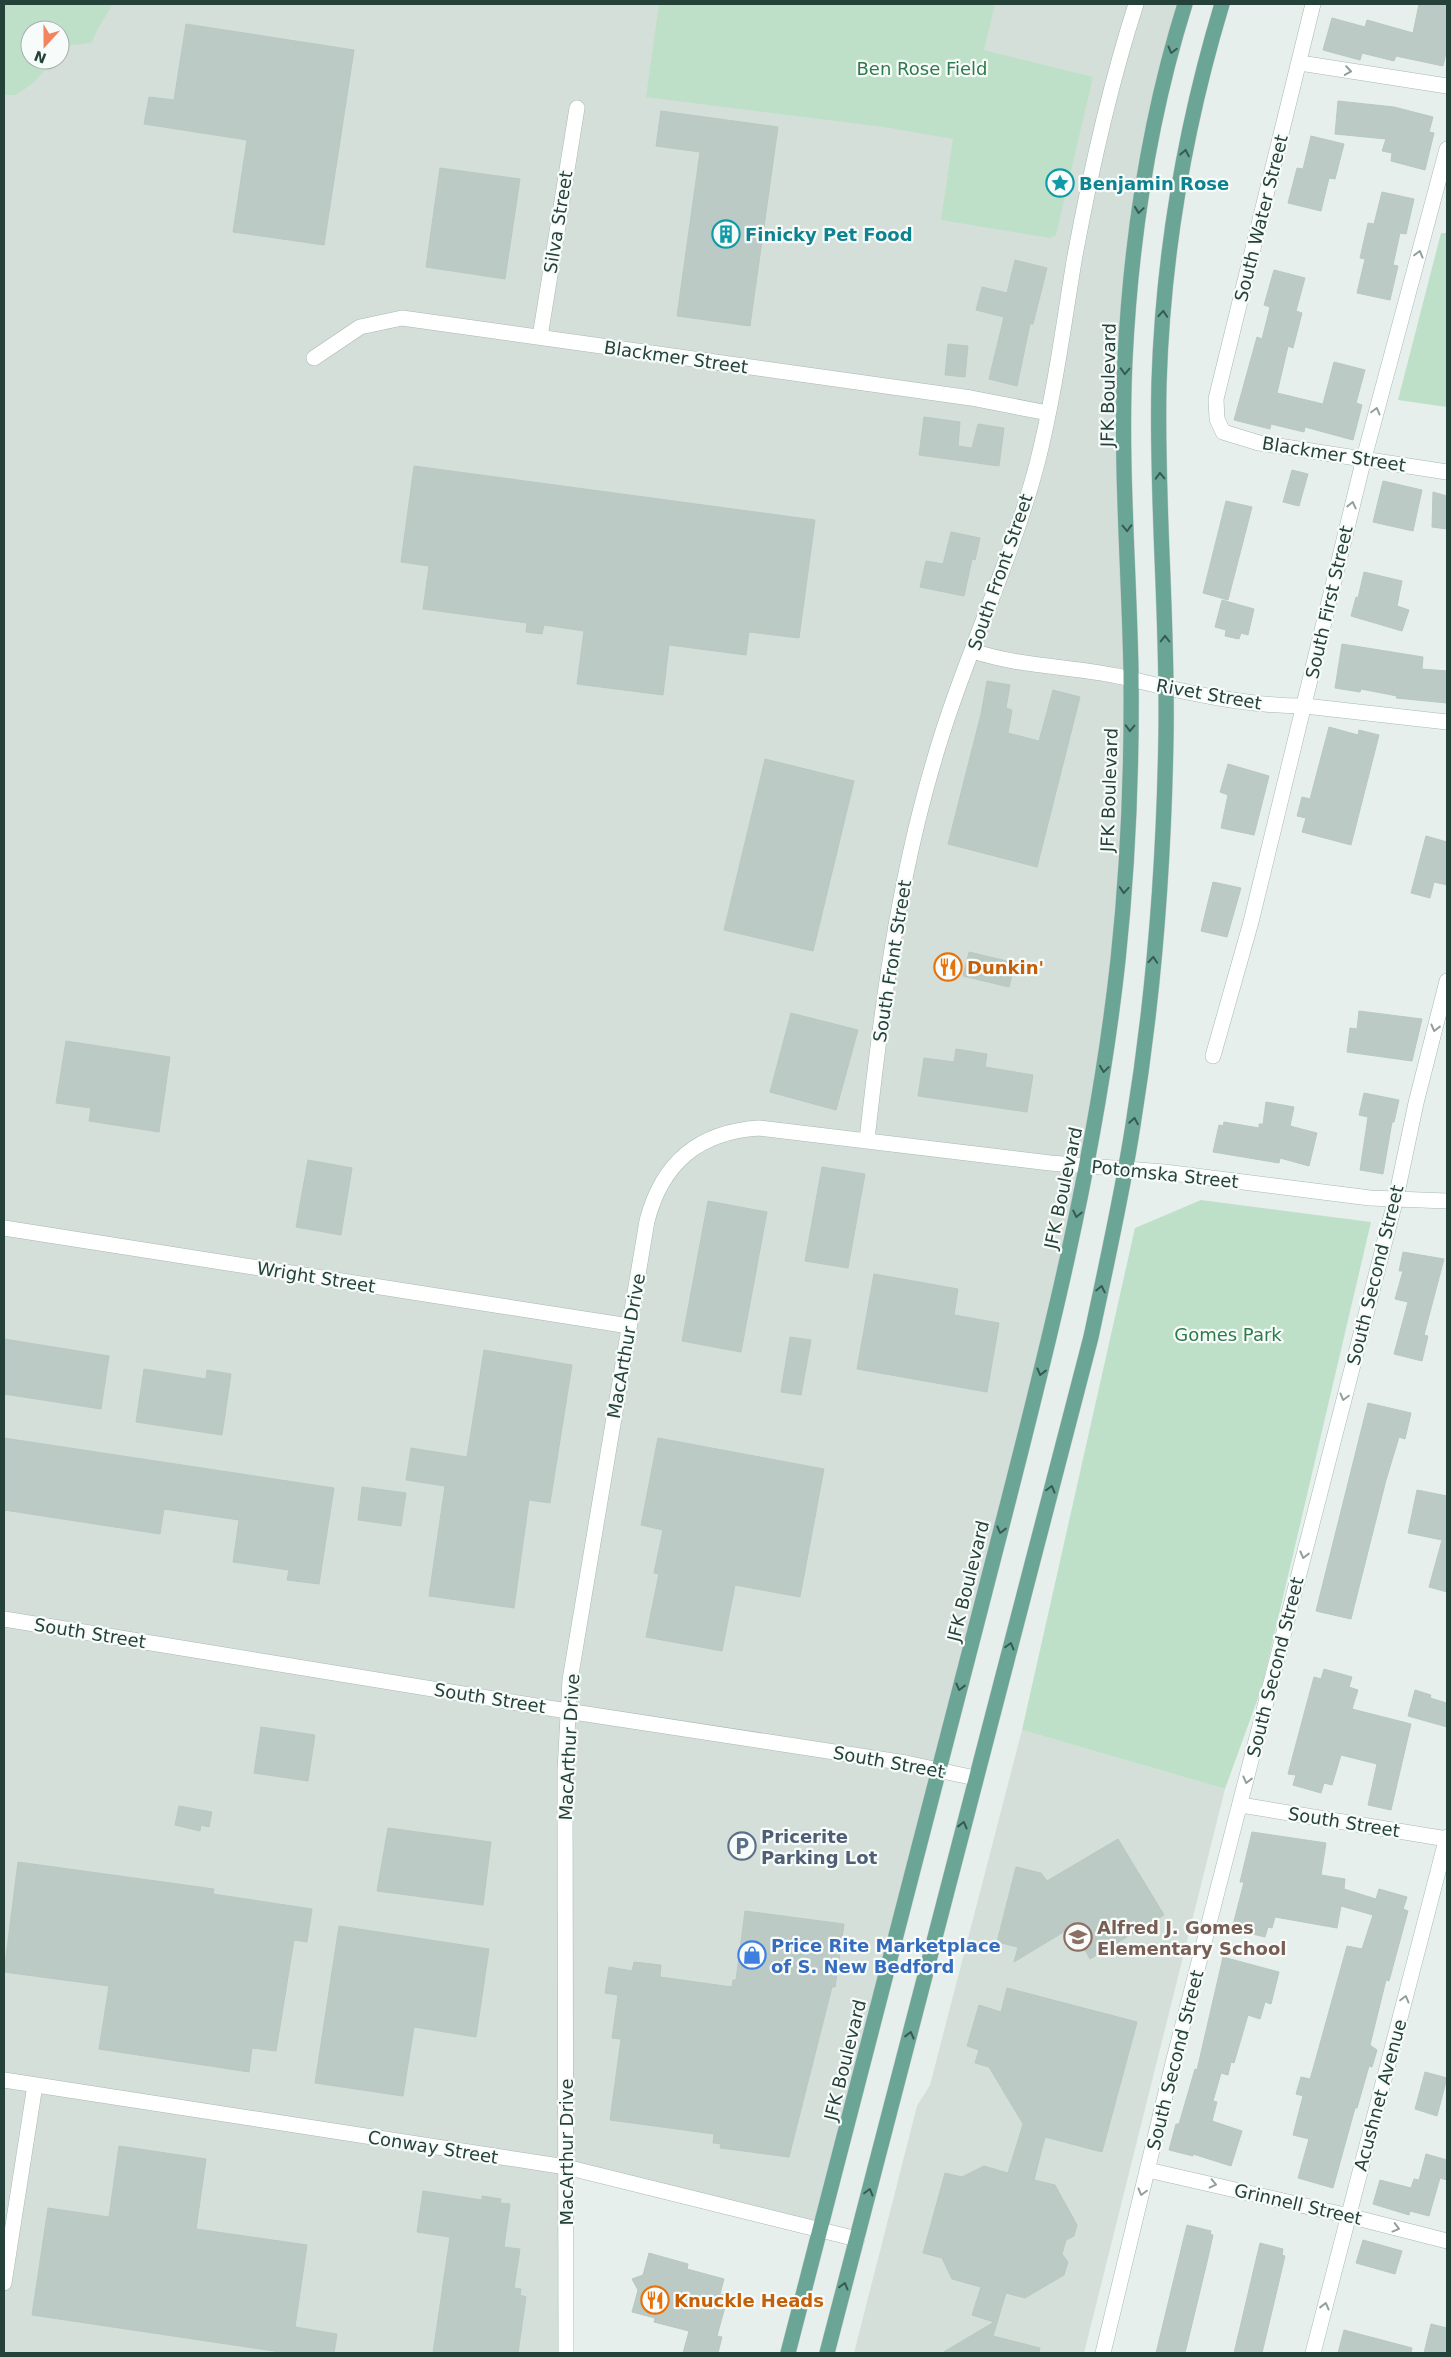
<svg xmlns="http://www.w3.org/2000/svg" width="1451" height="2357" font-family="'DejaVu Sans',sans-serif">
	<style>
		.built { fill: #d4dfda; fill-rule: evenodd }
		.green { fill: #bfe0c8 }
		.building { fill: #bbcac4; stroke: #b8c9c2 }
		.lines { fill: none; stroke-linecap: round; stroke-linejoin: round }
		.street-casing { stroke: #a8b8b2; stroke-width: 16 }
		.secondary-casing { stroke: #a4bbb3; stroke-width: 16 }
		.primary-casing { stroke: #c2cac8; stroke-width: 16 }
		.street { stroke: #fff; stroke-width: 15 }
		.secondary { stroke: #fff; stroke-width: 15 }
		.primary { stroke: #6aa596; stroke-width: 15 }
		.oneway { stroke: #365b51 }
		.oneway2 { stroke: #92a09c }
		.labels { text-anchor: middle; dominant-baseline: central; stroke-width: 4.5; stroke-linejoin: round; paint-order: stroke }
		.park-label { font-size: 18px; fill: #2d7a4b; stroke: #f7fbf9 }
		.culture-label { font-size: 18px; font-weight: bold; fill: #0d838f; stroke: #f7fbf9; text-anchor: start }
		.street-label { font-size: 18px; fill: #24423a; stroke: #f7fbf9 }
		.food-label { font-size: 18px; font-weight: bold; fill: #c56008; stroke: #f7fbf9; text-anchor: start }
		.service-label { font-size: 18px; font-weight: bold; fill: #4e5e75; stroke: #f7fbf9; text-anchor: start }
		.education-label { font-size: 18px; font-weight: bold; fill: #785e54; stroke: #f7fbf9; text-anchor: start }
		.shop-label { font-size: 18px; font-weight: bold; fill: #366cbe; stroke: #f7fbf9; text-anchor: start }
	</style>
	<rect width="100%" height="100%" fill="#e6efeb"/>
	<path class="built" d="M4 4H1185L1176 33 1130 289 1128 813 1097 1118 820 2230 566 2167V2353H4ZM30 30H60V60H30Z
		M1022 1730 1225 1789 1084 2353H854L917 2106 930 2085Z"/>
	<path class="green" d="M4 4H112C106 18 96 28 92 43L71 45 60 55V30H30V60H54L32 84 16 95H4Z
		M659 4H995L984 50 1093 77 1056 235 1050 238 941 220 953 139 890 128 646 97Z
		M1441 233H1447V407L1398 400Z
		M1201 1200 1371 1222 1262 1687 1225 1789 1022 1730 1135 1228Z"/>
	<path class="building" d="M1419 4H1447V48L1443 66 1396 56 1394 61 1362 53 1360 60 1323 50 1332 18 1365 27 1367 20 1413 33Z
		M186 24 354 50 324 245 233 232 247 140 144 124 149 97 174 100Z
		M1338 101 1394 107 1433 117 1429 132 1434 133 1425 170 1391 161 1392 153 1382 151 1386 139 1335 134Z
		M661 111 778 127 750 326 677 316 700 152 656 146Z
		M1311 136 1344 144 1335 179 1329 178 1321 211 1288 203 1297 168 1303 169Z
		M440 168 520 179 505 279 426 267Z
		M1382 192 1414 199 1406 234 1400 233 1393 265 1398 266 1390 300 1357 293 1365 259 1360 258 1368 223 1374 224Z
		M1015 260 1047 268 1033 324H1030L1017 386 989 379 1004 317 976 310 982 287 1007 293Z
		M1274 270 1305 278 1296 311 1302 313 1293 348 1288 346 1277 393 1323 404 1334 362 1365 370 1356 403 1362 405 1353 440 1305 427 1304 432 1271 424 1270 429 1234 420 1257 337 1262 339 1270 307 1264 305Z
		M948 344 968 346 965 377 945 375Z
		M924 417 960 422 958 446 972 448 978 424 1004 428 999 466 919 455Z
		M414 466 815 520 799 638 749 632 746 655 669 645 663 695 577 684 584 631 544 625 542 634 526 632 527 623 423 609 429 566 401 562Z
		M1292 470 1308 474 1299 506 1283 502Z
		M1383 481 1422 490 1413 531 1373 522Z
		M1433 492 1447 496V529L1432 527Z
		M1226 501 1252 507 1228 600 1203 593Z
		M951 532 980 538 975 560 972 559 964 596 920 587 926 561 943 564Z
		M1364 572 1402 581 1397 606 1409 610 1402 631 1351 616 1356 597 1358 598Z
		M1222 600 1254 609 1248 635 1241 633 1239 639 1225 636 1226 630 1215 627Z
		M1342 644 1423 657 1422 669 1447 671V703L1396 698 1397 696 1361 689 1360 692 1335 688Z
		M987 681 1010 685 1006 708 1012 710 1008 733 1039 741 1053 690 1080 697 1037 867 948 844 981 714Z
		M1329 727 1358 735 1359 730 1379 735 1351 845 1302 832 1306 818 1297 816 1302 797 1310 799Z
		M765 759 854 781 813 951 724 930Z
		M1228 764 1269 776 1254 835 1221 828 1228 795 1220 792Z
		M1426 836 1447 842V885L1434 882 1430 898 1411 893Z
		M1213 882 1241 888 1227 937 1201 931Z
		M969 952 1015 963 1009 987 963 976Z
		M1359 1011 1422 1019 1412 1061 1347 1052 1350 1028 1357 1029Z
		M791 1013 858 1030 836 1110 770 1092Z
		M66 1041 170 1057 159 1132 89 1121 91 1108 56 1103Z
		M956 1049 987 1054 985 1067 1033 1075 1027 1112 918 1096 924 1058 954 1062Z
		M1364 1093 1399 1100 1394 1122H1392L1383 1174 1360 1170 1368 1117 1359 1115Z
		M1266 1102 1294 1107 1290 1126 1317 1133 1309 1166 1280 1158 1279 1163 1213 1152 1219 1125 1223 1126 1224 1122 1259 1128V1124H1263Z
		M308 1160 352 1168 341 1235 296 1227Z
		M822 1167 865 1174 848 1268 805 1261Z
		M708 1201 767 1212 741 1352 682 1341Z
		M1403 1252 1444 1259 1424 1335 1428 1336 1422 1361 1394 1354 1408 1302 1395 1299 1403 1271H1399Z
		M874 1274 958 1289 954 1315 999 1323 987 1392 857 1369Z
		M790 1337 811 1340 801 1395 781 1392Z
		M4 1339 109 1356 101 1409 4 1394Z
		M484 1350 572 1365 550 1503 529 1500 514 1608 429 1596 445 1486 406 1480 411 1448 467 1457Z
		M144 1369 206 1379 207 1370 231 1374 222 1435 136 1422Z
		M1368 1403 1411 1413 1405 1439 1399 1437 1386 1480 1351 1619 1316 1611Z
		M4 1438 334 1488 319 1584 287 1580 289 1570 233 1562 239 1520 164 1509 160 1534 4 1510Z
		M658 1438 824 1469 800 1597 735 1585 722 1651 646 1637 659 1574 654 1573 663 1530 641 1525Z
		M362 1487 406 1493 401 1526 358 1520Z
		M1417 1490 1447 1496V1592L1429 1587 1442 1540 1408 1533Z
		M1324 1669 1352 1677 1349 1687 1358 1690 1352 1709 1411 1724 1391 1810 1368 1805 1377 1764 1341 1755 1332 1785 1324 1783 1321 1793 1293 1785 1296 1775 1288 1774 1308 1699 1314 1677 1321 1679Z
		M1415 1690 1431 1695 1430 1698 1447 1703V1727L1408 1716Z
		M261 1727 315 1735 308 1781 254 1773Z
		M179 1806 212 1812 209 1827 201 1825 200 1831 175 1825Z
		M388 1828 491 1842 483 1905 377 1891Z
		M1252 1832 1326 1843 1321 1875 1345 1879 1344 1889 1376 1899 1379 1889 1407 1897 1403 1909 1408 1911 1389 1981 1386 1980 1370 2045 1377 2050 1372 2067 1369 2066 1357 2108H1355L1333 2188 1298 2178 1309 2139 1293 2135 1303 2096 1296 2094 1301 2077 1310 2079 1313 2069 1347 1946 1362 1949 1373 1915 1341 1906 1337 1928 1275 1917 1272 1928 1268 1927 1265 1937 1232 1929 1244 1882H1240Z
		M1118 1839 1164 1915 1090 1959 1072 1927 1014 1962 1018 1947 997 1942 1016 1867 1041 1873 1047 1881Z
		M18 1862 214 1889 213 1894 312 1909 307 1942 294 1940 276 2051 252 2048 249 2072 99 2049 109 1986 4 1972Z
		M745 1911 844 1924 835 1987H832L789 2157 720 2148 721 2144 713 2143 714 2134 610 2120 621 2039 612 2038 618 1995 605 1993 609 1967 632 1971 634 1962 661 1965 660 1977 732 1987 733 1980H736Z
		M339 1926 489 1949 476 2037 414 2027 403 2096 315 2083Z
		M1223 1957 1279 1972 1271 2004 1265 2002 1260 2019 1248 2015 1234 2063 1231 2062 1228 2075 1221 2073 1213 2101 1217 2102 1212 2121 1242 2131 1231 2166 1193 2154V2156L1169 2150 1176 2124H1179L1195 2069 1197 2070Z
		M1007 1988 1137 2022 1102 2152 1045 2137 1034 2180 1055 2185 1077 2225 1074 2236 1066 2240 1062 2254 1068 2262 1064 2275 1025 2298 1006 2293 993 2336 1040 2348 1039 2353H942L994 2322 972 2315 981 2287 952 2279 942 2258 923 2253 945 2173 962 2177 984 2166 1008 2173 1023 2124 989 2067 975 2063 979 2050 967 2046 979 2005 1001 2012Z
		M1425 2072 1447 2078 1437 2116 1415 2109Z
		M119 2146 206 2159 196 2229 307 2245 295 2327 337 2334 334 2353H287L32 2315 48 2208 109 2217Z
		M1426 2154 1447 2160V2180L1440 2178 1429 2216 1410 2211 1409 2215 1373 2204 1380 2180 1411 2188 1414 2179 1419 2180Z
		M423 2191 482 2200V2196L501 2199 500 2203 510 2204 504 2247 520 2249 514 2288 521 2289 520 2295 526 2297 518 2353H433L450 2237 417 2232Z
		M1187 2225 1211 2231 1210 2234 1213 2235 1207 2262 1185 2353H1156Z
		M1363 2240 1402 2251 1395 2274 1356 2263Z
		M1260 2243 1283 2249 1282 2255 1285 2256 1277 2290 1262 2353H1234Z
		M649 2253 688 2264 687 2269 724 2279 720 2294 728 2296 717 2336 722 2337 718 2353H683L689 2331 654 2322 655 2318 632 2312 638 2290 632 2279 643 2275Z
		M1431 2324 1447 2328V2353H1424Z
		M1344 2330 1412 2348 1411 2353H1338Z"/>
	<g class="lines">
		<g class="street-casing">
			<path id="street" d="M1313 4 1216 399 1217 419 1223 432 1259 443 1447 472
				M1300 63 1447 86
				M540 337 577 108
				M314 358 360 327 402 318 971 398 1048 413
				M973 651C1024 668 1079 666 1131 679
				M1213 1056 1251 922 1364 458 1447 149
				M867 1140C881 1013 897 887 933 764 962 662 1010 566 1037 464 1054 397 1063 329 1074 261 1090 174 1109 88 1136 4
				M4 1228 629 1326
				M4 1619 567 1711 906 1763 975 1778
				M1241 1805 1447 1839
				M4 2080 566 2167 857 2239
				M1148 2170 1349 2216 1447 2241
				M4 2283 35 2085"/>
		</g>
		<g class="secondary-casing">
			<path id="secondary" d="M1131 679C1187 693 1247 706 1305 706L1447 722
				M566 2353 565 1771 570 1680 647 1221C662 1163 698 1132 759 1128L1050 1163 1164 1172 1370 1198 1447 1201
				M1103 2353 1174 2059 1396 1198 1416 1103 1447 981
				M1313 2353 1447 1837"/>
		</g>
		<g class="primary-casing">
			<path id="primary" d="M788 2353C853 2105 917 1856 981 1607 1036 1393 1094 1180 1118 960 1128 866 1132 766 1131 672 1129 568 1120 463 1125 359 1131 238 1149 119 1185 4
				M827 2353 1091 1337C1106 1266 1122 1196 1133 1125 1154 996 1164 864 1166 734 1168 617 1156 500 1159 383 1163 254 1185 127 1222 4"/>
		</g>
		<use href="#street" class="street"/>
		<use href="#secondary" class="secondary"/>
		<use href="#primary" class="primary"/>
	</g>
	<defs><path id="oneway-chevron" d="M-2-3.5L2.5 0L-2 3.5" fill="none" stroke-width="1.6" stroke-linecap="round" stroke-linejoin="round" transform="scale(1.25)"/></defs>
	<g class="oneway">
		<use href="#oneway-chevron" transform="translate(1172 50) rotate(105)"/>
		<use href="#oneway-chevron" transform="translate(1185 153) rotate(-79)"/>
		<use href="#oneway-chevron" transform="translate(1139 210) rotate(98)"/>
		<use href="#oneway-chevron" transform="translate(1163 314) rotate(-86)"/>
		<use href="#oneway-chevron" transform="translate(1125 371) rotate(92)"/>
		<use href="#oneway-chevron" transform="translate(1160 476) rotate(-92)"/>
		<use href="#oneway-chevron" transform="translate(1127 528) rotate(88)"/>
		<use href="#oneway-chevron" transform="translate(1165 639) rotate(-90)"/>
		<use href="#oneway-chevron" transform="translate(1130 728) rotate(91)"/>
		<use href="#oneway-chevron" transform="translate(1124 890) rotate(94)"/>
		<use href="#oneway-chevron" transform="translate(1153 960) rotate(-86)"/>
		<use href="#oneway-chevron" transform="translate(1104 1069) rotate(98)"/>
		<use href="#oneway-chevron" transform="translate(1134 1121) rotate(-81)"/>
		<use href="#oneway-chevron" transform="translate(1077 1214) rotate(102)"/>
		<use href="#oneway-chevron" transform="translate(1101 1289) rotate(-78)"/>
		<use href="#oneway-chevron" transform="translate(1041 1372) rotate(104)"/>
		<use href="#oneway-chevron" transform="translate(1051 1489) rotate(-75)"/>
		<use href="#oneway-chevron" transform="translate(1001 1530) rotate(104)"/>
		<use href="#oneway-chevron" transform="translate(1010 1646) rotate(-75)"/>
		<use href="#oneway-chevron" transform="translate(960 1687) rotate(104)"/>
		<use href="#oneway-chevron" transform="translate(963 1825) rotate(-76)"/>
		<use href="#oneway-chevron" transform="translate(910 2035) rotate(-76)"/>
		<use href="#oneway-chevron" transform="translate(869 2192) rotate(-75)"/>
		<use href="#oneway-chevron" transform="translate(844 2286) rotate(-75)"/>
	</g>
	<g class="oneway2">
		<use href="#oneway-chevron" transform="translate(1348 71) rotate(9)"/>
		<use href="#oneway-chevron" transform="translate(1419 254) rotate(-75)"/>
		<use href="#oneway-chevron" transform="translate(1376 411) rotate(-75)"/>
		<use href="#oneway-chevron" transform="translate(1352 505) rotate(-77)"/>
		<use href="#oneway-chevron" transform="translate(1435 1028) rotate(104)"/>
		<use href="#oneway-chevron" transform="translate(1344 1397) rotate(105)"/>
		<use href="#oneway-chevron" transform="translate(1304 1555) rotate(104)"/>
		<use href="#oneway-chevron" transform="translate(1247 1780) rotate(104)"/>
		<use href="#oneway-chevron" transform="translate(1405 1999) rotate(-75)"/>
		<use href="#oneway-chevron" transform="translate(1213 2184) rotate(13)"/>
		<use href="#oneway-chevron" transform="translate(1142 2192) rotate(105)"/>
		<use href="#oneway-chevron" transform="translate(1396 2228) rotate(15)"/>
		<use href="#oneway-chevron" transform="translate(1325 2306) rotate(-76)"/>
	</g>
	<defs>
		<g id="sight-ring" transform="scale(1.4375)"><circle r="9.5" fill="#f7fbf9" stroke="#0f9aa8" stroke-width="1.5"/><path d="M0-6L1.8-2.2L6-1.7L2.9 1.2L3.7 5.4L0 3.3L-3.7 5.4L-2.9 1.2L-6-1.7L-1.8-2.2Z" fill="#0f9aa8"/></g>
		<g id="building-ring" transform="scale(1.4375)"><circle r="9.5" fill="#f7fbf9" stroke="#0f9aa8" stroke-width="1.5"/><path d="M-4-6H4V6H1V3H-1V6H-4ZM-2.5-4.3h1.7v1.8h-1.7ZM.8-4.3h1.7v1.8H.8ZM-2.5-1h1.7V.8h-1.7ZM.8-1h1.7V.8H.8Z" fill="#0f9aa8"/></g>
		<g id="restaurant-ring" transform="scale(1.4375)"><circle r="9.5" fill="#f7fbf9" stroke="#e8710a" stroke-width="1.5"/><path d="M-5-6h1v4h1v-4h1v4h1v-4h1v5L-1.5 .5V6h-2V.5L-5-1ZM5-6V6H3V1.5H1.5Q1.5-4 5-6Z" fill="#e8710a"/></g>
		<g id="parking-ring" transform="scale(1.4375)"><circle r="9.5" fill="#f7fbf9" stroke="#5c6f8a" stroke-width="1.5"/><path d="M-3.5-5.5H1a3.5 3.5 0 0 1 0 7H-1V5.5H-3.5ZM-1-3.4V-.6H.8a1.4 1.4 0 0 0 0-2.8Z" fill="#5c6f8a"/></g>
		<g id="school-ring" transform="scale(1.4375)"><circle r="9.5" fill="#f7fbf9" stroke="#8d6e63" stroke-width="1.5"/><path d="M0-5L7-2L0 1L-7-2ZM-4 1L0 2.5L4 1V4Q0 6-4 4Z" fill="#8d6e63"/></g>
		<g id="shop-ring" transform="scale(1.4375)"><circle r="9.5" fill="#f7fbf9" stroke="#3f7fe0" stroke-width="1.5"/><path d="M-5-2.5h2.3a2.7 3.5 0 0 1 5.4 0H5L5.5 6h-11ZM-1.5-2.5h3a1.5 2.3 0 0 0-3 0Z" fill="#3f7fe0"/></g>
	</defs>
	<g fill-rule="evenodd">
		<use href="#sight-ring" x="1060" y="183"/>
		<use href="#building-ring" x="726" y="234"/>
		<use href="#restaurant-ring" x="948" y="967"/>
		<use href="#parking-ring" x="742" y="1846"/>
		<use href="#school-ring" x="1078" y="1937"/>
		<use href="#shop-ring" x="752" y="1955"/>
		<use href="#restaurant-ring" x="655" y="2300"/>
	</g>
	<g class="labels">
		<g class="park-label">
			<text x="922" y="68">Ben Rose Field</text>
			<text x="1228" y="1334">Gomes Park</text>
		</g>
		<g class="culture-label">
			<text x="1079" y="183">Benjamin Rose</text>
			<text x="745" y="234">Finicky Pet Food</text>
		</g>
		<g class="street-label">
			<text transform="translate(1261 218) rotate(-76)">South Water Street</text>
			<text transform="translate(558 222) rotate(-81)">Silva Street</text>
			<text transform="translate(676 357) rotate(8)">Blackmer Street</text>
			<text transform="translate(1108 385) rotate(-89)">JFK Boulevard</text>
			<text transform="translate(1334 454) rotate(9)">Blackmer Street</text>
			<text transform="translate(1000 572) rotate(-71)">South Front Street</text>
			<text transform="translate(1329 602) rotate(-77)">South First Street</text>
			<text transform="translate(1209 694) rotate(10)">Rivet Street</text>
			<text transform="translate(1109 790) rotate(-88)">JFK Boulevard</text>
			<text transform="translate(892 961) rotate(-81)">South Front Street</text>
			<text transform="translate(1165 1174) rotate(6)">Potomska Street</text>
			<text transform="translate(1063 1188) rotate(-78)">JFK Boulevard</text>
			<text transform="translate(1375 1275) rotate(-76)">South Second Street</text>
			<text transform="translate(316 1277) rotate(9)">Wright Street</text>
			<text transform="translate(626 1346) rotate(-80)">MacArthur Drive</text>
			<text transform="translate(968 1581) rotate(-76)">JFK Boulevard</text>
			<text transform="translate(90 1633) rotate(9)">South Street</text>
			<text transform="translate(1275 1667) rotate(-76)">South Second Street</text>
			<text transform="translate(490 1698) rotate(9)">South Street</text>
			<text transform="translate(569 1747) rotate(-87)">MacArthur Drive</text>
			<text transform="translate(889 1762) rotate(10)">South Street</text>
			<text transform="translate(1344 1822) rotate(9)">South Street</text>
			<text transform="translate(845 2060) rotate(-76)">JFK Boulevard</text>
			<text transform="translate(1175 2060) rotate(-76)">South Second Street</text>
			<text transform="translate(1380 2095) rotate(-75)">Acushnet Avenue</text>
			<text transform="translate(433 2147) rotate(9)">Conway Street</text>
			<text transform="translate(566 2152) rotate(-90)">MacArthur Drive</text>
			<text transform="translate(1298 2204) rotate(13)">Grinnell Street</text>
		</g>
		<g class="food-label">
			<text x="967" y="967">Dunkin'</text>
			<text x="674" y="2300">Knuckle Heads</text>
		</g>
		<g class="service-label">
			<text x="761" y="1836">Pricerite<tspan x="761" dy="21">Parking Lot</tspan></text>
		</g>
		<g class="education-label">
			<text x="1097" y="1927">Alfred J. Gomes<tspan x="1097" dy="21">Elementary School</tspan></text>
		</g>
		<g class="shop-label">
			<text x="771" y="1945">Price Rite Marketplace<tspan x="771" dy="21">of S. New Bedford</tspan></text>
		</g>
	</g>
	<rect width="1451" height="2357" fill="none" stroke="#24423a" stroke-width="10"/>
	<g transform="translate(45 45) rotate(201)"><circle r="24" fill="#f7fbf9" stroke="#a3b1ad"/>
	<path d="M0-4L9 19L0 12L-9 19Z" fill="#f4845f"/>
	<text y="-8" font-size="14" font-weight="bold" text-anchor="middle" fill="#24423a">N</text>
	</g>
</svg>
